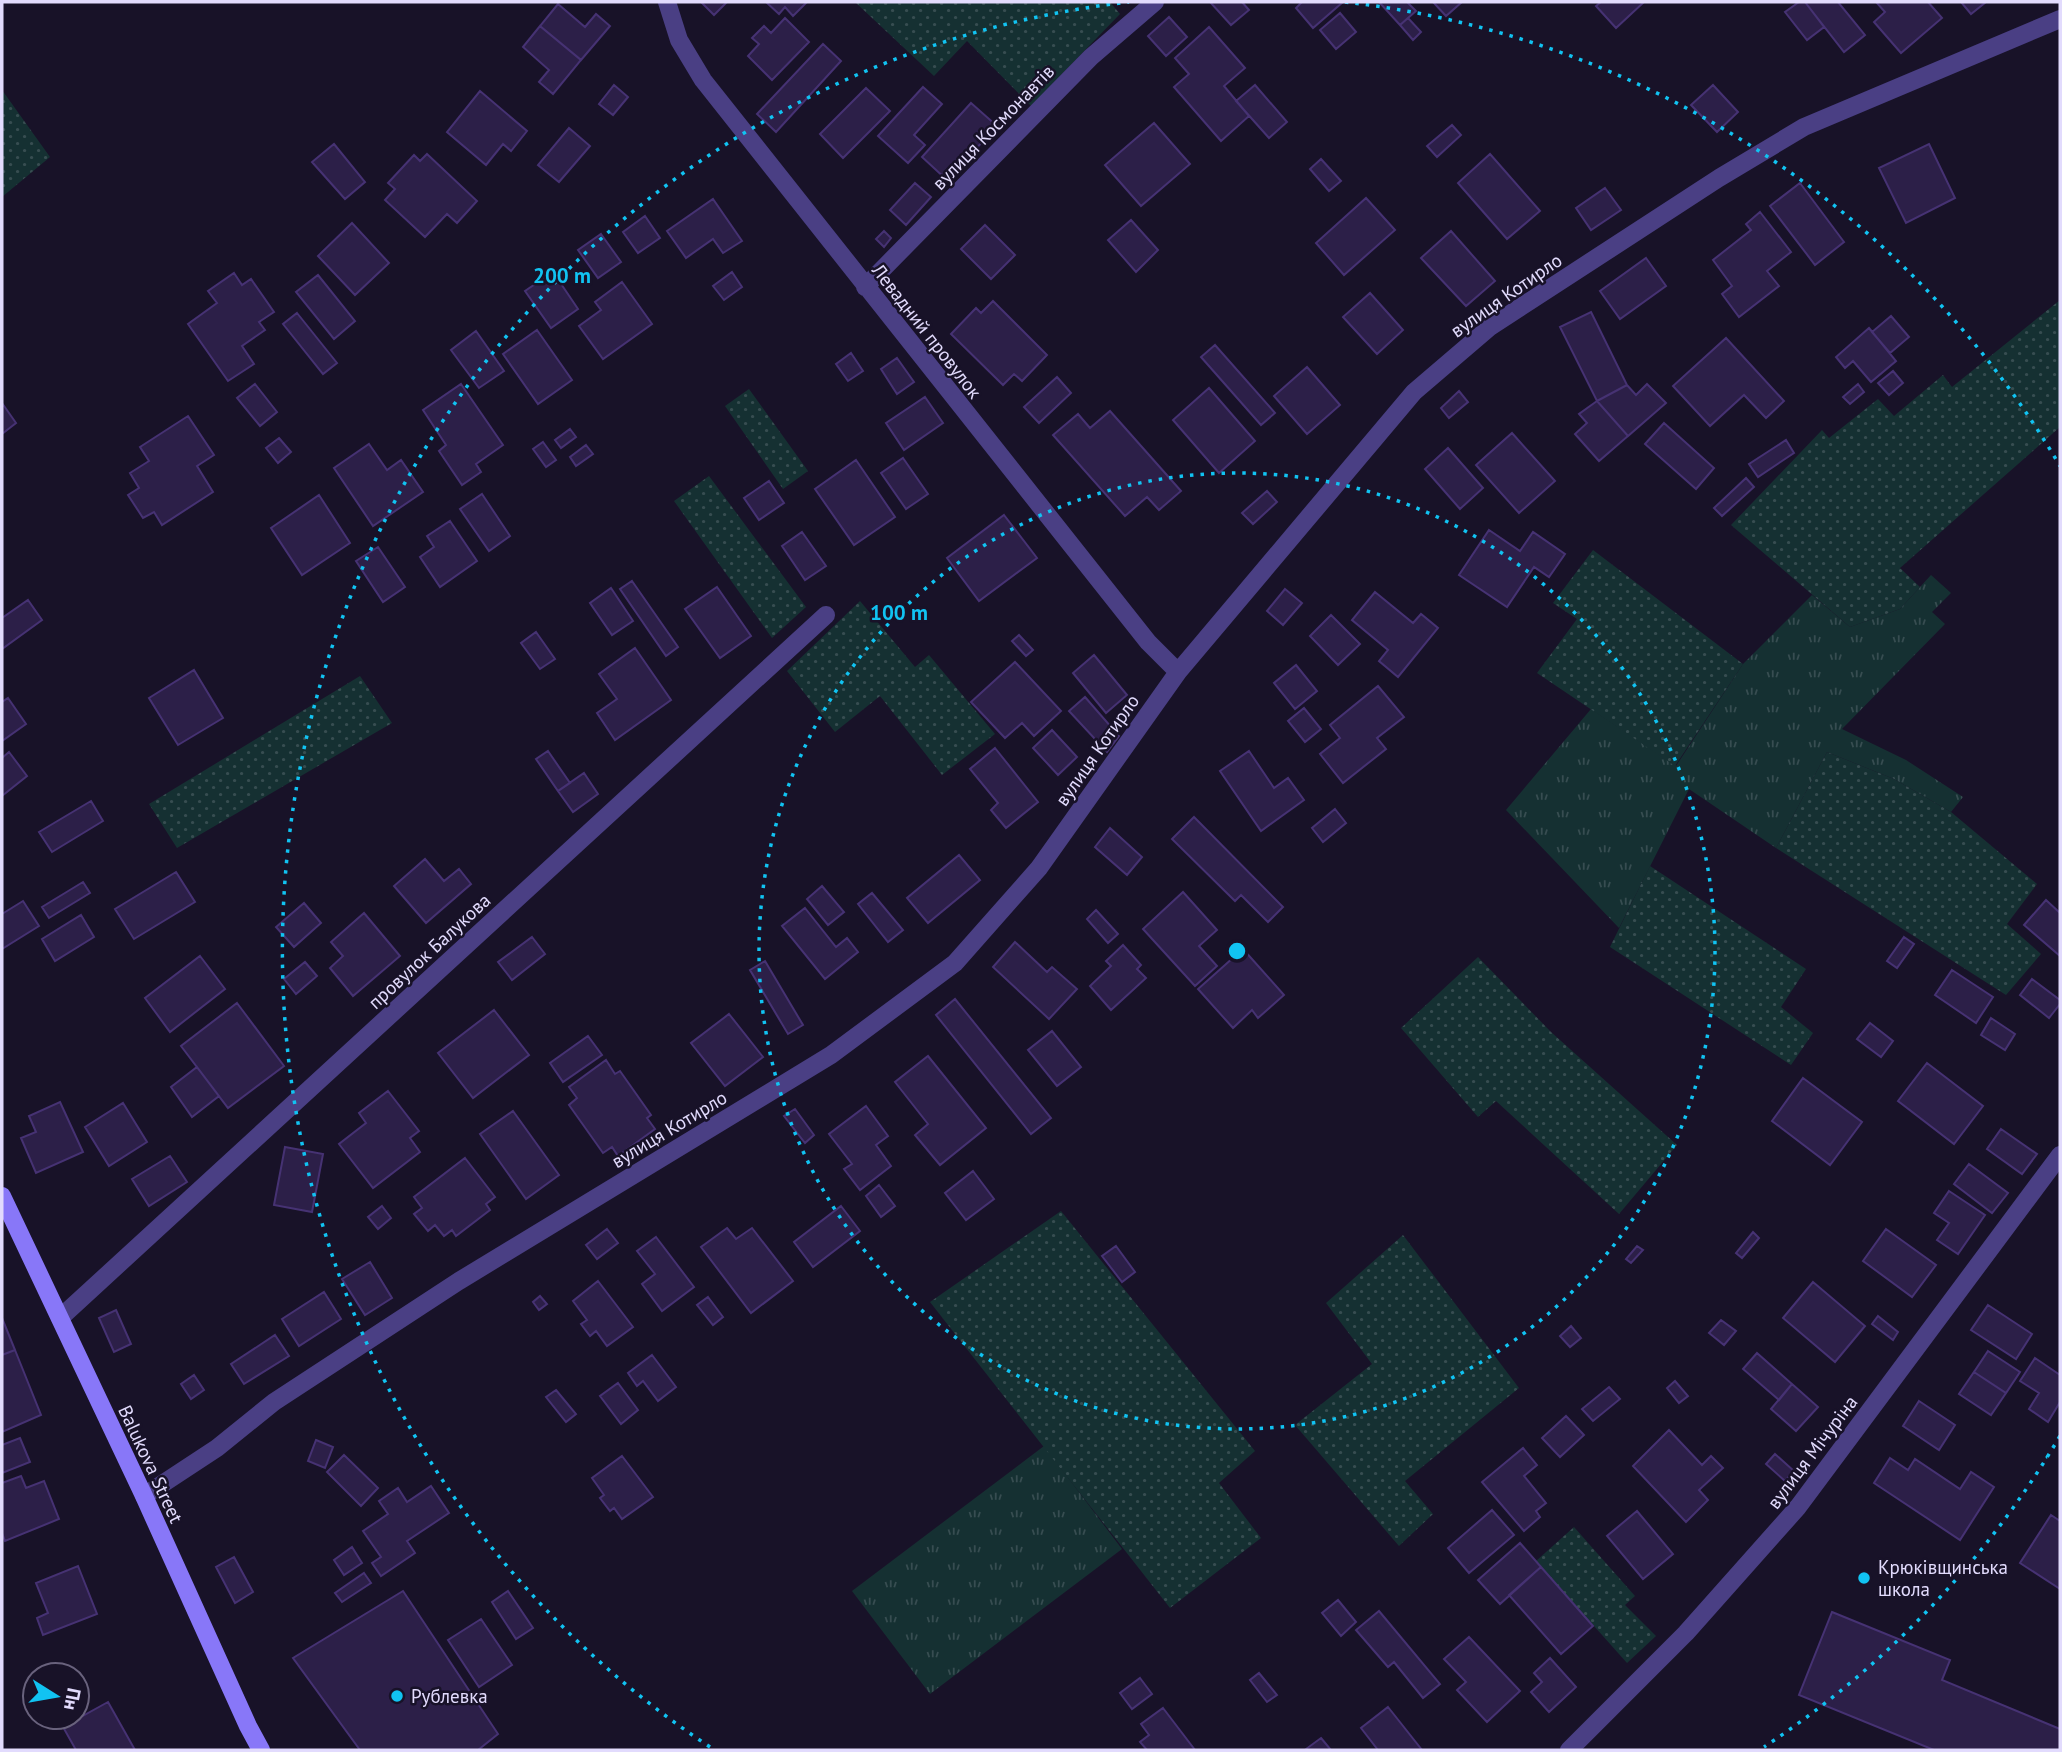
<svg xmlns="http://www.w3.org/2000/svg" width="2062" height="1752" font-family="'PT Sans',sans-serif">
	<style>
		.grass { fill: url(#grass-tufts) }
		.garden { fill: url(#garden-dots) }
		.building { fill: #2c1f48; stroke: #463273; stroke-width: 2 }
		.lines { fill: none; stroke-linecap: round; stroke-linejoin: round }
		.minor { stroke: #4a3f84; stroke-width: 18 }
		.tertiary { stroke: #4a3f84; stroke-width: 18 }
		.secondary { stroke: #8877f8; stroke-width: 18 }
		.ring { fill: none; stroke: #11c3f2; stroke-width: 3.5; stroke-dasharray: 3.5 7 }
		.poi-dot { fill: #11c3f2; stroke: #181228; stroke-width: 2.5 }
		.labels { text-anchor: middle; dominant-baseline: central; stroke-width: 5; stroke-linejoin: round; paint-order: stroke }
		.street-label { font-size: 19px; fill: #e2dbfd; stroke: #181228 }
		.poi-label { font-size: 19px; fill: #e2dbfd; stroke: #181228; text-anchor: start }
		.centre { fill: #11c3f2; stroke: #181228; stroke-width: 3.5 }
		.ring-label { font-size: 21px; text-anchor: middle; font-weight: bold; fill: #11c3f2; stroke: #181228; stroke-width: 5; stroke-linejoin: round; paint-order: stroke }
	</style>
	<defs>
		<pattern id="grass-tufts" width="24" height="20" patternUnits="userSpaceOnUse" patternTransform="scale(1.75)"><rect width="24" height="20" fill="#153032"/><path d="M3 7l-1-3M5 7V3M7 7l1-3M15 17l-1-3M17 17v-4M19 17l1-3" fill="none" stroke="#374d51"/></pattern>
		<pattern id="garden-dots" width="8" height="8" patternUnits="userSpaceOnUse" patternTransform="scale(1.75)"><rect width="8" height="8" fill="#153032"/><path d="M2 2h.1M6 6h.1" fill="none" stroke="#374d51" stroke-width="1.8" stroke-linecap="round"/></pattern>
	</defs>
	<rect width="100%" height="100%" fill="#181228"/>
	<path class="grass" d="M1931 575 1951 593 1932 612 1945 624 1842 729 1906 760 1963 797 1951 812 1894 779 1827 752 1776 848 1689 789 1619 928 1506 810 1591 709 1676 766 1743 664 1812 595 1850 627 1900 609Z
		M1044 1446 1122 1549 930 1694 852 1591Z"/>
	<path class="garden" d="M855 2H1110L1120 14 1031 106 967 41 934 76Z
		M2 90 50 157 2 197V89Z
		M2060 300V427L1900 568 1920 587 1900 609 1850 627 1731 525 1822 430 1829 438 1878 399 1894 416 1943 375 1952 387Z
		M749 389 808 471 783 489 725 406Z
		M709 476 806 607 772 638 674 501Z
		M1593 550 1743 664 1675 766 1537 673 1577 619 1553 603Z
		M860 601 915 667 929 655 995 734 942 775 880 696 835 732 787 671Z
		M360 676 392 723 177 848 149 804Z
		M1827 752 1894 779 1951 812 2037 884 2007 924 2041 954 2006 995 1776 848Z
		M1650 866 1806 969 1781 1007 1813 1033 1791 1065 1610 947Z
		M1478 957 1551 1032 1677 1145 1619 1214 1496 1101 1478 1117 1401 1028Z
		M1061 1211 1255 1451 1219 1483 1261 1538 1170 1608 930 1302Z
		M1403 1235 1519 1388 1405 1481 1433 1514 1399 1546 1295 1425 1372 1364 1326 1303Z
		M1574 1527 1635 1596 1625 1605 1656 1636 1627 1663 1536 1561Z"/>
	<path class="building" d="M701 2H727L714 15Z
		M766 2H807L793 16 785 7 779 14Z
		M1210 2H1242L1249 10 1231 25Z
		M1302 2H1343L1313 28 1296 8Z
		M1379 2H1407L1416 11 1400 25Z
		M1433 2H1462L1446 16Z
		M1601 2H1644L1616 28 1596 6Z
		M1799 2H1805L1824 27 1807 40 1785 12Z
		M1805 2H1838L1865 35 1844 52Z
		M1876 2H1928L1942 18 1901 53 1874 22 1885 12Z
		M1961 2H1986L1971 14Z
		M558 4 585 27 596 14 610 26 581 60 540 26Z
		M1340 13 1356 32 1336 49 1320 30Z
		M1169 17 1187 37 1166 56 1148 36Z
		M785 18 809 42 772 80 748 56 759 44 752 38 764 26 771 33Z
		M1408 18 1421 32 1413 40 1400 25Z
		M540 26 581 60 553 94 539 82 549 70 523 47Z
		M1209 27 1245 68 1224 86 1249 116 1221 141 1174 87 1189 74 1175 58Z
		M823 44 841 61 776 132 757 114Z
		M614 85 628 97 613 115 599 104Z
		M1255 85 1287 122 1269 138 1236 101Z
		M1713 85 1738 112 1717 132 1691 105Z
		M923 87 942 104 914 135 925 145 908 163 878 136Z
		M866 88 890 111 843 158 820 134Z
		M480 91 527 131 511 151 503 144 486 165 447 132Z
		M971 103 997 126 947 180 922 157Z
		M1154 123 1190 164 1141 206 1105 165Z
		M1452 125 1461 135 1437 157 1427 146Z
		M569 128 590 146 559 182 538 165Z
		M334 144 365 182 345 199 312 162Z
		M1929 144 1955 198 1906 223 1879 168Z
		M427 154 477 201 457 223 447 214 425 237 385 200 395 189 388 183 414 155 420 161Z
		M1490 154 1540 211 1507 239 1458 183Z
		M1321 159 1341 181 1329 191 1310 169Z
		M915 183 931 197 906 225 890 210Z
		M1800 183 1844 242 1815 265 1770 206Z
		M1605 188 1621 210 1591 230 1576 208Z
		M1366 198 1395 230 1344 275 1316 243Z
		M713 199 742 241 723 253 713 239 686 258 667 231Z
		M1760 212 1791 252 1767 271 1779 286 1739 317 1722 294 1732 286 1713 260 1751 230 1746 224Z
		M645 216 660 238 638 253 623 232Z
		M1131 220 1158 250 1136 272 1108 240Z
		M352 223 389 263 355 295 318 256Z
		M985 225 1015 255 991 279 961 249Z
		M884 231 891 238 884 247 876 239Z
		M1451 231 1495 281 1466 306 1421 258Z
		M601 234 621 262 598 278 578 250Z
		M1646 258 1666 286 1620 319 1600 291Z
		M553 272 578 309 551 328 525 291Z
		M732 272 742 287 724 300 713 286Z
		M234 273 242 285 251 279 274 312 259 322 265 330 242 346 254 364 228 381 188 324 217 303 208 291Z
		M318 275 355 321 334 339 296 292Z
		M622 282 652 324 603 359 579 326 601 310 595 302Z
		M1370 293 1403 330 1377 354 1343 317Z
		M993 301 1047 355 1022 381 1014 374 1003 385 951 334 976 308 981 313Z
		M1591 312 1627 385 1597 401 1560 327Z
		M297 313 337 363 323 374 283 324Z
		M1891 316 1909 337 1890 353 1872 332Z
		M1869 328 1896 361 1871 382 1853 361 1845 368 1836 357Z
		M537 330 572 380 538 404 503 354Z
		M476 331 504 371 479 388 451 350Z
		M1726 338 1784 401 1766 418 1744 395 1710 426 1673 386Z
		M1215 345 1275 413 1261 425 1201 357Z
		M851 353 863 371 848 381 836 364Z
		M897 358 914 382 897 394 881 369Z
		M1307 367 1340 405 1307 434 1274 396Z
		M1893 371 1903 383 1889 395 1878 383Z
		M1057 377 1071 393 1039 423 1024 407Z
		M255 384 277 412 260 426 237 398Z
		M461 384 503 445 476 464 481 472 462 485 439 451 446 445 423 410Z
		M1647 384 1666 403 1628 436 1597 401 1627 385 1636 395Z
		M1858 384 1864 392 1850 404 1843 397Z
		M1209 388 1255 441 1219 473 1173 420Z
		M1459 391 1468 402 1449 418 1441 408Z
		M925 397 943 423 904 450 886 423Z
		M1597 401 1628 436 1599 461 1575 434 1587 423 1579 414Z
		M2 403 16 423 2 434Z
		M1110 411 1181 491 1159 510 1147 497 1125 516 1053 435 1078 414 1090 428Z
		M188 416 214 455 197 466 213 492 162 525 154 512 143 518 128 495 139 488 130 473 149 461 140 447Z
		M1664 423 1714 468 1696 489 1645 444Z
		M570 429 576 437 561 448 555 440Z
		M1512 433 1555 481 1519 513 1476 465Z
		M279 438 291 452 278 463 266 448Z
		M1786 440 1794 453 1758 477 1749 464Z
		M543 442 556 460 546 467 533 449Z
		M369 444 387 470 401 460 423 492 373 526 334 468Z
		M586 445 593 454 576 466 570 457Z
		M1448 448 1483 488 1460 509 1425 469Z
		M903 458 928 494 906 509 881 473Z
		M856 460 895 517 854 545 815 489Z
		M1746 478 1754 487 1722 516 1714 508Z
		M769 481 784 503 759 520 744 498Z
		M1267 491 1277 502 1253 524 1242 513Z
		M482 494 510 536 489 551 460 509Z
		M319 495 350 543 302 575 271 528Z
		M1004 515 1037 558 979 601 947 558Z
		M450 521 477 561 440 587 420 557 434 547 427 536Z
		M1489 530 1520 551 1533 532 1565 554 1549 577 1534 567 1507 607 1459 575Z
		M802 532 826 566 805 580 782 546Z
		M378 547 405 587 383 602 356 561Z
		M632 581 678 647 666 656 620 589Z
		M717 587 751 636 720 658 685 609Z
		M611 588 633 621 612 635 590 603Z
		M1285 589 1302 603 1283 625 1267 611Z
		M1375 592 1413 623 1421 614 1438 628 1398 677 1379 661 1388 650 1352 620Z
		M28 600 42 620 2 649V618Z
		M1331 615 1360 644 1338 665 1310 636Z
		M536 632 555 659 540 669 521 643Z
		M1019 635 1033 650 1026 656 1012 641Z
		M635 648 671 700 615 740 597 713 617 699 599 674Z
		M1094 655 1127 695 1106 713 1073 673Z
		M1015 662 1061 711 1034 736 1022 723 1005 738 971 702Z
		M1296 665 1317 691 1295 709 1274 683Z
		M194 670 223 718 178 745 149 698Z
		M1378 686 1404 717 1377 738 1386 749 1343 783 1320 754 1340 738 1330 725Z
		M1085 697 1119 736 1107 752 1069 711Z
		M8 698 26 724 2 741V702Z
		M1304 708 1321 729 1305 742 1288 721Z
		M1052 730 1077 757 1058 775 1033 748Z
		M995 748 1038 802 1006 828 991 810 998 803 970 769Z
		M548 751 570 783 558 791 536 759Z
		M1249 751 1274 788 1288 778 1304 800 1261 831 1220 771Z
		M9 752 27 776 2 796V758Z
		M584 773 598 794 573 812 558 791Z
		M91 801 103 821 52 852 39 832Z
		M1335 809 1346 823 1323 842 1312 828Z
		M1194 817 1283 907 1268 922 1241 895 1235 901 1172 839Z
		M1110 828 1142 857 1127 875 1095 847Z
		M959 855 980 880 928 923 907 898Z
		M425 859 444 881 459 869 471 884 426 923 394 886Z
		M176 872 195 902 134 939 115 909Z
		M83 882 90 893 49 918 42 907Z
		M822 886 844 912 828 925 807 899Z
		M1183 892 1217 930 1199 946 1217 966 1195 986 1143 929Z
		M872 893 903 930 888 942 858 904Z
		M2046 900 2060 913V956L2024 925Z
		M23 901 39 926 2 949V914Z
		M304 903 321 923 294 947 276 927Z
		M805 908 836 947 847 938 858 952 825 979 782 926Z
		M1096 910 1118 934 1108 943 1087 919Z
		M364 913 400 956 353 996 330 968 343 956 331 942Z
		M81 915 94 937 55 961 42 939Z
		M532 937 545 954 512 980 498 962Z
		M1904 937 1914 944 1897 968 1887 961Z
		M1015 942 1047 972 1052 967 1077 989 1049 1019 993 967Z
		M1123 945 1141 965 1137 969 1146 978 1111 1010 1090 986 1111 966 1106 961Z
		M1243 949 1284 995 1258 1018 1252 1010 1233 1028 1198 989Z
		M200 956 225 989 170 1032 145 998Z
		M765 961 803 1025 788 1034 750 970Z
		M305 962 317 976 296 994 284 979Z
		M1952 970 1993 997 1976 1023 1935 995Z
		M2032 979 2060 1000V1004L2049 1018 2020 995Z
		M955 999 1051 1118 1031 1134 936 1015Z
		M237 1003 284 1066 228 1108 181 1046Z
		M494 1010 529 1055 473 1098 438 1053Z
		M729 1014 763 1057 725 1086 691 1043Z
		M1991 1018 2015 1034 2005 1050 1981 1035Z
		M1870 1023 1893 1041 1881 1057 1857 1039Z
		M1052 1031 1081 1067 1057 1086 1028 1050Z
		M588 1036 602 1055 563 1082 550 1063Z
		M928 1056 986 1128 940 1165 915 1135 928 1124 895 1082Z
		M606 1060 615 1074 620 1071 651 1115 647 1118 655 1129 618 1156 612 1147 603 1153 569 1105 577 1098 569 1087Z
		M1927 1063 1983 1106 1954 1144 1898 1101Z
		M197 1067 219 1096 192 1117 171 1087Z
		M1803 1078 1862 1122 1830 1165 1772 1121Z
		M388 1091 419 1131 410 1138 420 1152 373 1188 339 1144 366 1123 359 1113Z
		M60 1102 83 1152 36 1173 21 1138 36 1132 29 1116Z
		M123 1103 147 1142 109 1166 85 1127Z
		M866 1106 888 1136 876 1145 891 1166 860 1190 844 1169 852 1164 829 1134Z
		M795 1109 814 1135 805 1143 784 1116Z
		M513 1111 559 1175 526 1199 480 1134Z
		M2001 1129 2037 1154 2022 1174 1987 1149Z
		M285 1147 323 1154 312 1212 274 1205Z
		M170 1156 187 1182 149 1206 132 1179Z
		M465 1158 495 1197 486 1204 490 1210 456 1236 452 1230 444 1236 435 1225 428 1231 414 1214 422 1208 414 1197Z
		M1969 1164 2008 1193 1992 1213 1954 1184Z
		M973 1171 994 1199 966 1220 945 1193Z
		M879 1185 895 1206 881 1217 866 1196Z
		M1949 1191 1985 1215 1958 1254 1937 1240 1949 1223 1934 1213Z
		M382 1206 391 1218 378 1229 368 1217Z
		M841 1206 860 1231 813 1267 794 1242Z
		M727 1228 736 1239 752 1228 793 1281 751 1313 701 1247Z
		M607 1229 618 1243 597 1259 586 1245Z
		M1886 1229 1936 1265 1912 1297 1863 1261Z
		M1753 1232 1759 1238 1742 1258 1736 1253Z
		M656 1237 694 1287 662 1311 642 1284 655 1274 637 1251Z
		M1116 1246 1135 1272 1122 1282 1102 1256Z
		M1637 1246 1643 1250 1631 1263 1626 1259Z
		M370 1262 392 1298 365 1315 342 1279Z
		M598 1281 633 1327 607 1346 596 1331 590 1336 581 1324 587 1320 573 1301Z
		M1813 1282 1865 1326 1835 1362 1783 1318Z
		M324 1292 341 1319 299 1346 282 1319Z
		M540 1296 547 1304 539 1310 533 1302Z
		M708 1297 723 1317 713 1325 697 1305Z
		M1988 1305 2032 1334 2016 1359 1971 1330Z
		M116 1310 131 1344 114 1352 99 1318Z
		M1878 1316 1898 1332 1893 1340 1872 1324Z
		M2 1318 15 1350 2 1355Z
		M1721 1320 1736 1331 1724 1345 1709 1333Z
		M1571 1326 1581 1338 1570 1347 1560 1336Z
		M275 1335 289 1356 244 1384 231 1364Z
		M15 1350 41 1415 2 1432V1355Z
		M1988 1351 2020 1372 2006 1393 1974 1372Z
		M1757 1353 1792 1384 1779 1400 1743 1369Z
		M652 1355 676 1387 658 1401 643 1381 637 1386 628 1373Z
		M2035 1358 2060 1375V1402L2048 1422 2029 1409 2039 1393 2020 1381Z
		M1974 1372 2006 1393 1991 1415 1959 1394Z
		M194 1375 204 1390 191 1399 181 1384Z
		M1675 1381 1688 1396 1679 1403 1667 1388Z
		M618 1383 638 1410 621 1424 600 1396Z
		M1792 1384 1818 1407 1796 1431 1771 1409Z
		M1609 1387 1620 1399 1593 1421 1582 1409Z
		M556 1390 576 1414 566 1422 546 1397Z
		M1919 1401 1955 1425 1939 1450 1903 1426Z
		M1566 1416 1584 1435 1560 1457 1542 1438Z
		M1669 1430 1702 1465 1711 1456 1723 1468 1699 1490 1708 1500 1686 1522 1633 1466Z
		M20 1438 30 1462 2 1473V1445Z
		M316 1440 333 1447 325 1468 308 1461Z
		M1523 1448 1537 1465 1524 1476 1546 1503 1536 1511 1540 1517 1524 1531 1482 1482Z
		M1775 1454 1794 1471 1785 1481 1766 1464Z
		M344 1455 378 1488 361 1506 327 1472Z
		M622 1456 653 1497 622 1519 614 1508 610 1511 600 1498 604 1495 592 1478Z
		M1890 1458 1908 1470 1915 1459 1960 1489 1971 1472 1994 1487 1960 1540 1874 1483Z
		M21 1476 26 1488 44 1481 59 1519 5 1541 2 1533V1483Z
		M431 1486 449 1513 407 1541 415 1553 381 1576 372 1563 381 1557 363 1531 388 1514 379 1501 398 1488 407 1502Z
		M1492 1510 1514 1535 1469 1573 1448 1548Z
		M1637 1511 1673 1554 1643 1579 1607 1536Z
		M2051 1515 2060 1521V1589L2020 1563Z
		M1520 1543 1541 1567 1500 1604 1478 1580Z
		M352 1547 362 1563 344 1575 334 1560Z
		M234 1557 253 1592 235 1603 216 1567Z
		M78 1566 97 1614 43 1635 37 1618 48 1613 36 1583Z
		M1541 1567 1593 1626 1561 1654 1509 1595Z
		M364 1573 371 1583 342 1602 335 1593Z
		M403 1591 498 1734 478 1750H360L293 1658Z
		M508 1591 533 1628 516 1639 492 1602Z
		M1338 1600 1356 1622 1341 1636 1322 1613Z
		M1379 1611 1440 1684 1423 1698 1394 1662 1388 1667 1356 1630Z
		M1832 1612 1950 1660 1942 1680 2060 1729V1750H1934L1799 1695Z
		M481 1619 512 1665 479 1687 448 1640Z
		M1469 1637 1520 1691 1487 1722 1457 1690 1466 1682 1444 1659Z
		M1550 1658 1576 1687 1549 1712 1531 1692 1542 1682 1534 1673Z
		M1259 1673 1277 1695 1267 1702 1250 1680Z
		M1140 1678 1152 1694 1132 1709 1120 1693Z
		M108 1702 135 1750H76L63 1727Z
		M1388 1707 1422 1750H1378L1361 1728Z
		M1163 1708 1195 1750H1147L1140 1742 1149 1735 1141 1724Z
		M1321 1738 1331 1750H1307L1306 1749Z"/>
	<g class="lines">
		<path class="minor" d="M667 2 679 40 703 80 1148 642 1178 672
			M865 287 1091 57 1155 2
			M60 1318 826 615
			M144 1496 217 1448 274 1402 459 1281 831 1055 955 963 1039 868 1178 672 1414 392 1490 327 1719 178 1804 127 2060 19"/>
		<path class="tertiary" d="M1569 1750 1686 1633 1798 1507 2060 1155"/>
		<path class="secondary" d="M2 1196 144 1496 248 1726 261 1750"/>
	</g>
	<g class="ring">
		<circle cx="1237" cy="951" r="478"/>
		<path d="M2060 1436A955 955 0 0 1 1764 1747M710 1747A955 955 0 0 1 1129 2M1345 2A955 955 0 0 1 2060 466"/>
	</g>
	<g class="poi-dot">
		<circle cx="1864" cy="1578" r="7"/>
		<circle cx="397" cy="1696" r="7"/>
	</g>
	<g class="labels">
		<g class="street-label">
			<text transform="translate(993 127) rotate(-46)">вулиця Космонавтів</text>
			<text transform="translate(1506 295) rotate(-35)">вулиця Котирло</text>
			<text transform="translate(927 331) rotate(52)">Левадний провулок</text>
			<text transform="translate(1097 750) rotate(-55)">вулиця Котирло</text>
			<text transform="translate(429 951) rotate(-43)">провулок Балукова</text>
			<text transform="translate(669 1129) rotate(-31)">вулиця Котирло</text>
			<text transform="translate(1812 1452) rotate(-53)">вулиця Мічуріна</text>
			<text transform="translate(151 1464) rotate(65)">Balukova Street</text>
		</g>
		<g class="poi-label">
			<text x="1878" y="1567">Крюківщинська<tspan x="1878" dy="22">школа</tspan></text>
			<text x="411" y="1696">Рублевка</text>
		</g>
	</g>
	<circle cx="1237" cy="951" r="10" class="centre"/>
	<g class="ring-label">
		<text x="562" y="283">200 m</text>
		<text x="899" y="620">100 m</text>
	</g>
	<rect width="2062" height="1752" fill="none" stroke="#e2dbfd" stroke-width="7"/>
	<g transform="translate(56 1696) rotate(101)"><circle r="33" fill="#181228" stroke="#69627d" stroke-width="2"/>
	<path d="M0-5L12 26L0 18L-12 26Z" fill="#11c3f2"/>
	<text y="-10" font-size="19" font-weight="bold" text-anchor="middle" fill="#e2dbfd">Пн</text>
	</g>
</svg>
